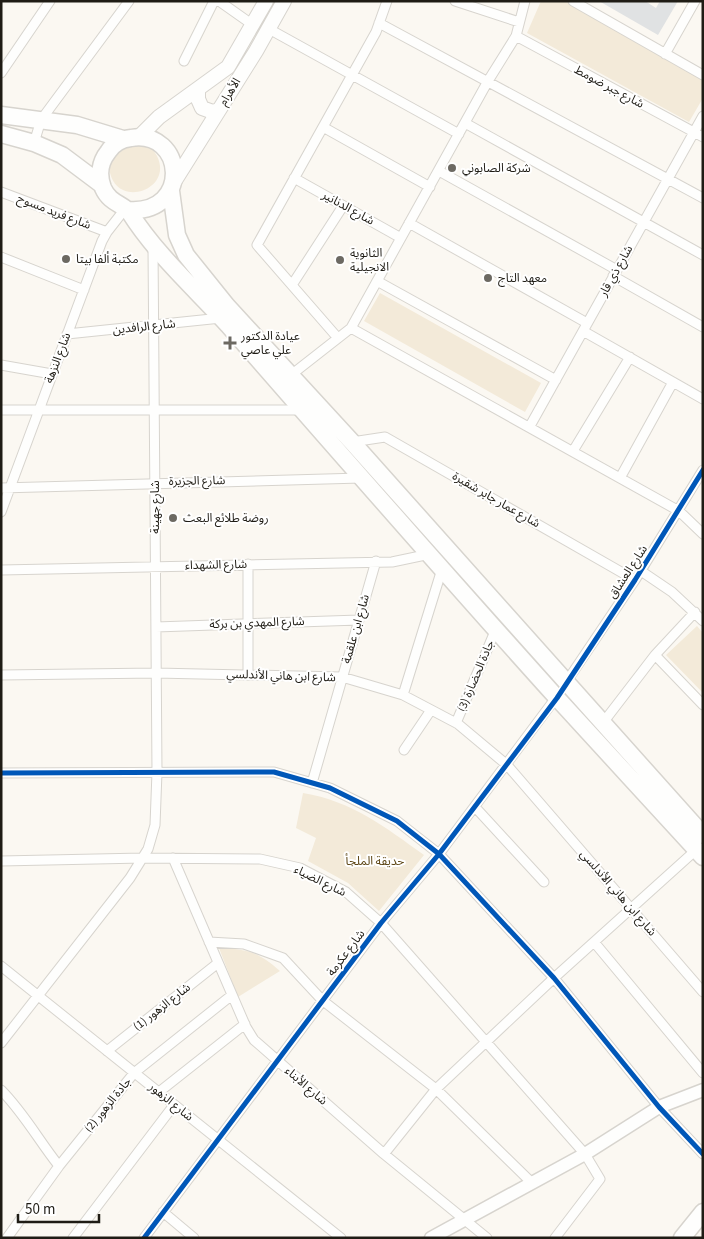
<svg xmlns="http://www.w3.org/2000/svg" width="704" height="1239" font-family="'Source Sans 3','Noto Sans Arabic',sans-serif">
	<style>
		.green { fill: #f3ead9 }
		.building { fill: #e0e2e3 }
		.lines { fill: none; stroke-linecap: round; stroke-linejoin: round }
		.street-casing { stroke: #d7d4ce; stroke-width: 11 }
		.secondary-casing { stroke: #d7d4ce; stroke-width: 15 }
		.primary-casing { stroke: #d7d4ce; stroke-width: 16 }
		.highway-casing { stroke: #d7d4ce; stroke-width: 19 }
		.street { stroke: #fefefd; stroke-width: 9 }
		.secondary { stroke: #fefefd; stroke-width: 12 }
		.primary { stroke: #fefefd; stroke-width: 14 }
		.highway { stroke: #fefefd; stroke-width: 16 }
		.cycleway-casing { stroke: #fff; stroke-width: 8 }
		.cycleway { stroke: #0057b8; stroke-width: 5 }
		.poi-dot { fill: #6c6962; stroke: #fff; stroke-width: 2 }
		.labels { text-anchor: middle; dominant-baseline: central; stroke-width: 4; stroke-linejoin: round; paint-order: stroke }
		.street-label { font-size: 12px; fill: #1f1c15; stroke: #fff }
		.poi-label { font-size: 12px; fill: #1f1c15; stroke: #fff; text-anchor: start }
		.park-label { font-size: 12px; fill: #5c4514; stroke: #fff }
	</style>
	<rect width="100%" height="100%" fill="#fbf8f2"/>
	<path class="green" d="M541 1H565L703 79V98L689 122 527 33Z
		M124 143C131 144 140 143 147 145 151 147 155 152 157 156 175 192 109 212 109 163Z
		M380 293 541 383 525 412 364 321Z
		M697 626 703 633V693L666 655Z
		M303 793C352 801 385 827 424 855L379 911 348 883 308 861 316 838 296 828Z
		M219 948C247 949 259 952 280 971L238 997Z"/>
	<path class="building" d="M599 1H645L656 8 660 1H678L658 35Z"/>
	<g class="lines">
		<g class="street-casing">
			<path id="street" d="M219 1 253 25
				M455 1 519 22
				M573 1 703 75
				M379 23 703 198
				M269 29 459 134
				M516 36 703 137
				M665 54 695 1
				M184 61 214 1
				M1 73 50 1
				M465 123 703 255
				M323 127 430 187
				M34 143 41 120 129 1
				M439 171 617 270
				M294 178 401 238
				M1 192 107 232
				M409 223 587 323
				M1 257 84 290
				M613 276 703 327
				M377 281 556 380
				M292 285 343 206
				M351 328 488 81 516 36 525 1
				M583 331 703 399
				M67 334 221 318
				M337 337 257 245 376 32 387 1
				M1 365 52 374
				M291 375 351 328 679 511 703 534
				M1 410H302
				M530 426 703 116
				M352 442 385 437 635 580
				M573 451 630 357
				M620 478 673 382
				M1 488 361 478
				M1 512 102 241 107 232 125 209
				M1 570 392 562 430 554
				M641 571 672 592 703 621
				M156 627 359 620
				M655 655 703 705
				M248 674V564
				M1 675 156 673 342 677 403 695 458 724 507 765 703 992
				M565 684 635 580 703 470
				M403 695 442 569
				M456 723 496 629
				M602 724 655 655 695 612
				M404 750 431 710
				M1 773 274 772 330 788 397 821 439 854 554 978 659 1107 703 1154
				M312 783 376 561
				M475 807 544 882
				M173 858 246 1027 254 1040 384 1154 487 1238
				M1 861 143 858 260 859 300 868 346 892 381 923 585 1154 600 1179 555 1238
				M209 942 244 944 283 958 322 1000 436 1089 531 1182
				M594 942 703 1073
				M1 966 341 1238
				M1 1043 130 878 148 849 155 825 157 772 153 246
				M107 1051 218 963
				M1 1090C24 1113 39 1141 59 1166
				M159 1092 245 1024
				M384 1154 436 1089 554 978 696 850
				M163 1212 194 1238
				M7 1238 59 1166 134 1073 232 995
				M73 1238 174 1105
				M144 1238 381 923 439 854 558 695"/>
		</g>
		<g class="secondary-casing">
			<path id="secondary" d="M431 1238 585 1154 659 1107 703 1090"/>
		</g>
		<g class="primary-casing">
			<path id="primary" d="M198 90V99L202 108 213 112 219 110
				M140 136 159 117 228 67 266 1
				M174 182 256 51 284 1"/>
		</g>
		<g class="highway-casing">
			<path id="highway" d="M1 115 77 125 123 139
				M1 134 34 143 62 155 102 185
				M171 191 177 235 186 255 227 306 352 442 703 835
				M129 210C192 214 185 129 131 138 121 139 113 144 108 152 100 162 98 175 103 188 110 204 124 204 130 213 156 254 195 289 228 325 337 450 446 575 557 698 605 751 655 804 703 857
				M682 1238 703 1212"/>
		</g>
		<use href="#street" class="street"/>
		<use href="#secondary" class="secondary"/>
		<use href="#primary" class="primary"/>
		<use href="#highway" class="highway"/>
		<g class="cycleway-casing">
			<path id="cycleway" d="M1 773 274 772 330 788 397 821 439 854 554 978 659 1107 703 1154
				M144 1238 381 923 439 854 557 698 635 580 703 470"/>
		</g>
		<use href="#cycleway" class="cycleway"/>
	</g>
	<g class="poi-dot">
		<circle cx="452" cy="168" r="5"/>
		<circle cx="66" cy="259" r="5"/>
		<circle cx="340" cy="260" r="5"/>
		<circle cx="488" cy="278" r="5"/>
		<path d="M227.5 335.5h5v5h5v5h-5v5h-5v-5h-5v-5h5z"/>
		<circle cx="173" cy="518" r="5"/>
	</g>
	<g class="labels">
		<g class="street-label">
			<text transform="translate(609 87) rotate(28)">شارع جبر ضومط</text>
			<text transform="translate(230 92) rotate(-58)">الأهرام</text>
			<text transform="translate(348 208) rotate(29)">شارع الدنانير</text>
			<text transform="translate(54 212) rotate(21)">شارع فريد مسوح</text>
			<text transform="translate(616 271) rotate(-61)">شارع ذي قار</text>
			<text transform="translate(144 327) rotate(-6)">شارع الرافدين</text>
			<text transform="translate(58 358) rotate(-69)">شارع النزهة</text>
			<text transform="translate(197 481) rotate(-1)">شارع الجزيرة</text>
			<text transform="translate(496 500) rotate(30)">شارع عمار جابر شقيرة</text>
			<text transform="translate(155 507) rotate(-90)">شارع جهينة</text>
			<text transform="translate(216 565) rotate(-1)">شارع الشهداء</text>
			<text transform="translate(628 572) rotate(-57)">شارع العشاق</text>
			<text transform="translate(257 623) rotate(-2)">شارع المهدي بن بركة</text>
			<text transform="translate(356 629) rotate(-74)">شارع ابن علقمة</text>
			<text transform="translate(281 676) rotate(2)">شارع ابن هاني الأندلسي</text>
			<text transform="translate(476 676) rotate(-67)">جادة الحضارة (3)</text>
			<text transform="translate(320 881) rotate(26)">شارع الضياء</text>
			<text transform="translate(618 893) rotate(49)">شارع ابن هاني الأندلسي</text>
			<text transform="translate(346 953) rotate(-53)">شارع عكرمة</text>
			<text transform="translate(162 1007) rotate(-38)">شارع الزهور (1)</text>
			<text transform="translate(306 1086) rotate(41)">شارع الأبناء</text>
			<text transform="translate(171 1102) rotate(39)">شارع الزهور</text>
			<text transform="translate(108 1105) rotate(-51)">جادة الزهور (2)</text>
		</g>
		<g class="poi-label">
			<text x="462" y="168">شركة الصابوني</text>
			<text x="350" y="253">الثانوية<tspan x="350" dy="14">الانجيلية</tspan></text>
			<text x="76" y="259">مكتبة ألفا بيتا</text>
			<text x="498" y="278">معهد التاج</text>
			<text x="241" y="336">عيادة الدكتور<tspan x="241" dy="14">علي عاصي</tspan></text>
			<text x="183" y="518">روضة طلائع البعث</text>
		</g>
		<g class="park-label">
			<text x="375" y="861">حديقة الملجأ</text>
		</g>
	</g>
	<rect width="704" height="1239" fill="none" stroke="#1f1c15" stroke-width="5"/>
	<path d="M18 1214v8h81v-8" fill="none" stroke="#1f1c15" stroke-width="2.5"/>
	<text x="25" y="1214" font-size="15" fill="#1f1c15" stroke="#ffffff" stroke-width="4" paint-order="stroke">50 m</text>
</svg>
